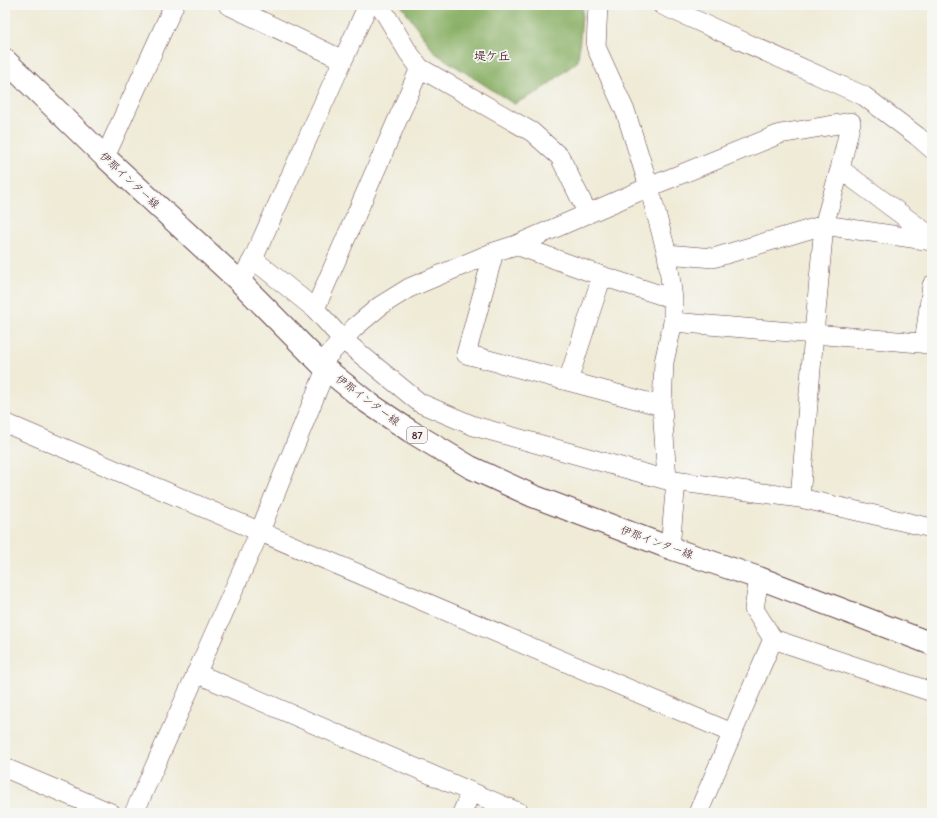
<svg xmlns="http://www.w3.org/2000/svg" width="937" height="818" font-family="Delius,'Klee One',sans-serif">
	<style>
		.forest { fill: #8ab066; stroke: #6a6848 }
		.lines { fill: none; stroke-linecap: round; stroke-linejoin: round }
		.minor-casing { stroke: #633e45; stroke-width: 20 }
		.primary-casing { stroke: #633e45; stroke-width: 24 }
		.minor { stroke: #fff; stroke-width: 19 }
		.primary { stroke: #fff; stroke-width: 22 }
		.labels { text-anchor: middle; dominant-baseline: central; stroke-width: 3.5; stroke-linejoin: round; paint-order: stroke }
		.shield { fill: #f6f6f2; stroke: #7e6067; stroke-width: 1 }
		.shield-label { font-size: 10px; font-weight: bold; fill: #4a1f2b }
		.street-label { font-size: 11px; fill: #4a1f2b; stroke: #f6f6f2 }
		.neighbourhood-label { font-size: 12px; font-weight: bold; fill: #4a1f2b; stroke: #f6f6f2 }
	</style>
	<rect width="100%" height="100%" fill="#f6f6f2"/>
	<filter id="ink" filterUnits="userSpaceOnUse"><feTurbulence type="fractalNoise" baseFrequency=".025" numOctaves="2"/><feDisplacementMap in="SourceGraphic" scale="8" xChannelSelector="R" yChannelSelector="G"/><feConvolveMatrix kernelMatrix="1 2 1 2 8 2 1 2 1" color-interpolation-filters="sRGB"/></filter>
	<filter id="wash" filterUnits="userSpaceOnUse"><feTurbulence type="fractalNoise" baseFrequency=".012" numOctaves="4" result="noise"/><feDisplacementMap in="SourceGraphic" scale="16" xChannelSelector="R" yChannelSelector="G"/><feGaussianBlur stdDeviation="0.9" result="paint"/><feColorMatrix in="noise" values="0 0 0 0 0 0 0 0 0 0 0 0 0 0 0 0 0 1.4 0 .05"/><feComposite in="paint" operator="in"/></filter>
	<g filter="url(#wash)">
		<rect width="100%" height="100%" fill="#efebd7"/>
		<path class="forest" d="M401 5H583L578 61 540 91 514 104 435 53Z"/>
	</g>
	<g filter="url(#ink)">
		<g class="lines">
			<g class="minor-casing">
				<path id="minor" d="M228 5 343 60 368 5
					M380 5 408 52 420 68 532 132 560 157 588 214
					M598 5 596 47 626 113 649 187 667 254 673 299V322L664 362 662 406 667 480
					M662 5 864 96 917 136 932 149
					M420 68 315 309 342 339 420 403 474 426 667 480 800 498 814 334 824 225 713 258 667 254
					M105 157 174 5
					M840 169 932 237
					M516 245 602 276 673 299
					M494 252 466 354 662 406
					M253 259 315 309
					M240 282 253 259 343 60
					M673 322 932 344
					M924 344 932 285
					M321 363 355 327 380 306 409 288 494 252 516 245 649 187 780 134 851 122 840 169 824 225 932 241
					M568 381 602 276
					M5 423 732 733
					M800 498 932 528
					M670 548 676 481
					M773 639 932 692
					M196 673 520 813
					M5 768 111 813
					M134 813 260 531 326 369
					M462 813 471 792
					M698 813 773 639 754 609 759 578"/>
			</g>
			<g class="primary-casing">
				<path id="primary" d="M5 60 105 157 240 282 326 369 367 402 410 431 470 467 533 496 670 548 759 578 932 644"/>
			</g>
			<use href="#minor" class="minor"/>
			<use href="#primary" class="primary"/>
		</g>
	</g>
	<g class="labels">
		<rect class="shield" x="407" y="427" width="20" height="16" rx="3"/>
		<g class="shield-label">
			<text x="417" y="435">87</text>
		</g>
		<g class="street-label">
			<text transform="translate(130 180) rotate(43)">伊那インター線</text>
			<text transform="translate(368 400) rotate(37)">伊那インター線</text>
			<text transform="translate(657 542) rotate(20)">伊那インター線</text>
		</g>
		<g class="neighbourhood-label">
			<text x="492" y="55">堤ケ丘</text>
		</g>
	</g>
	<rect width="937" height="818" fill="none" stroke="#f6f6f2" stroke-width="20"/>
</svg>
